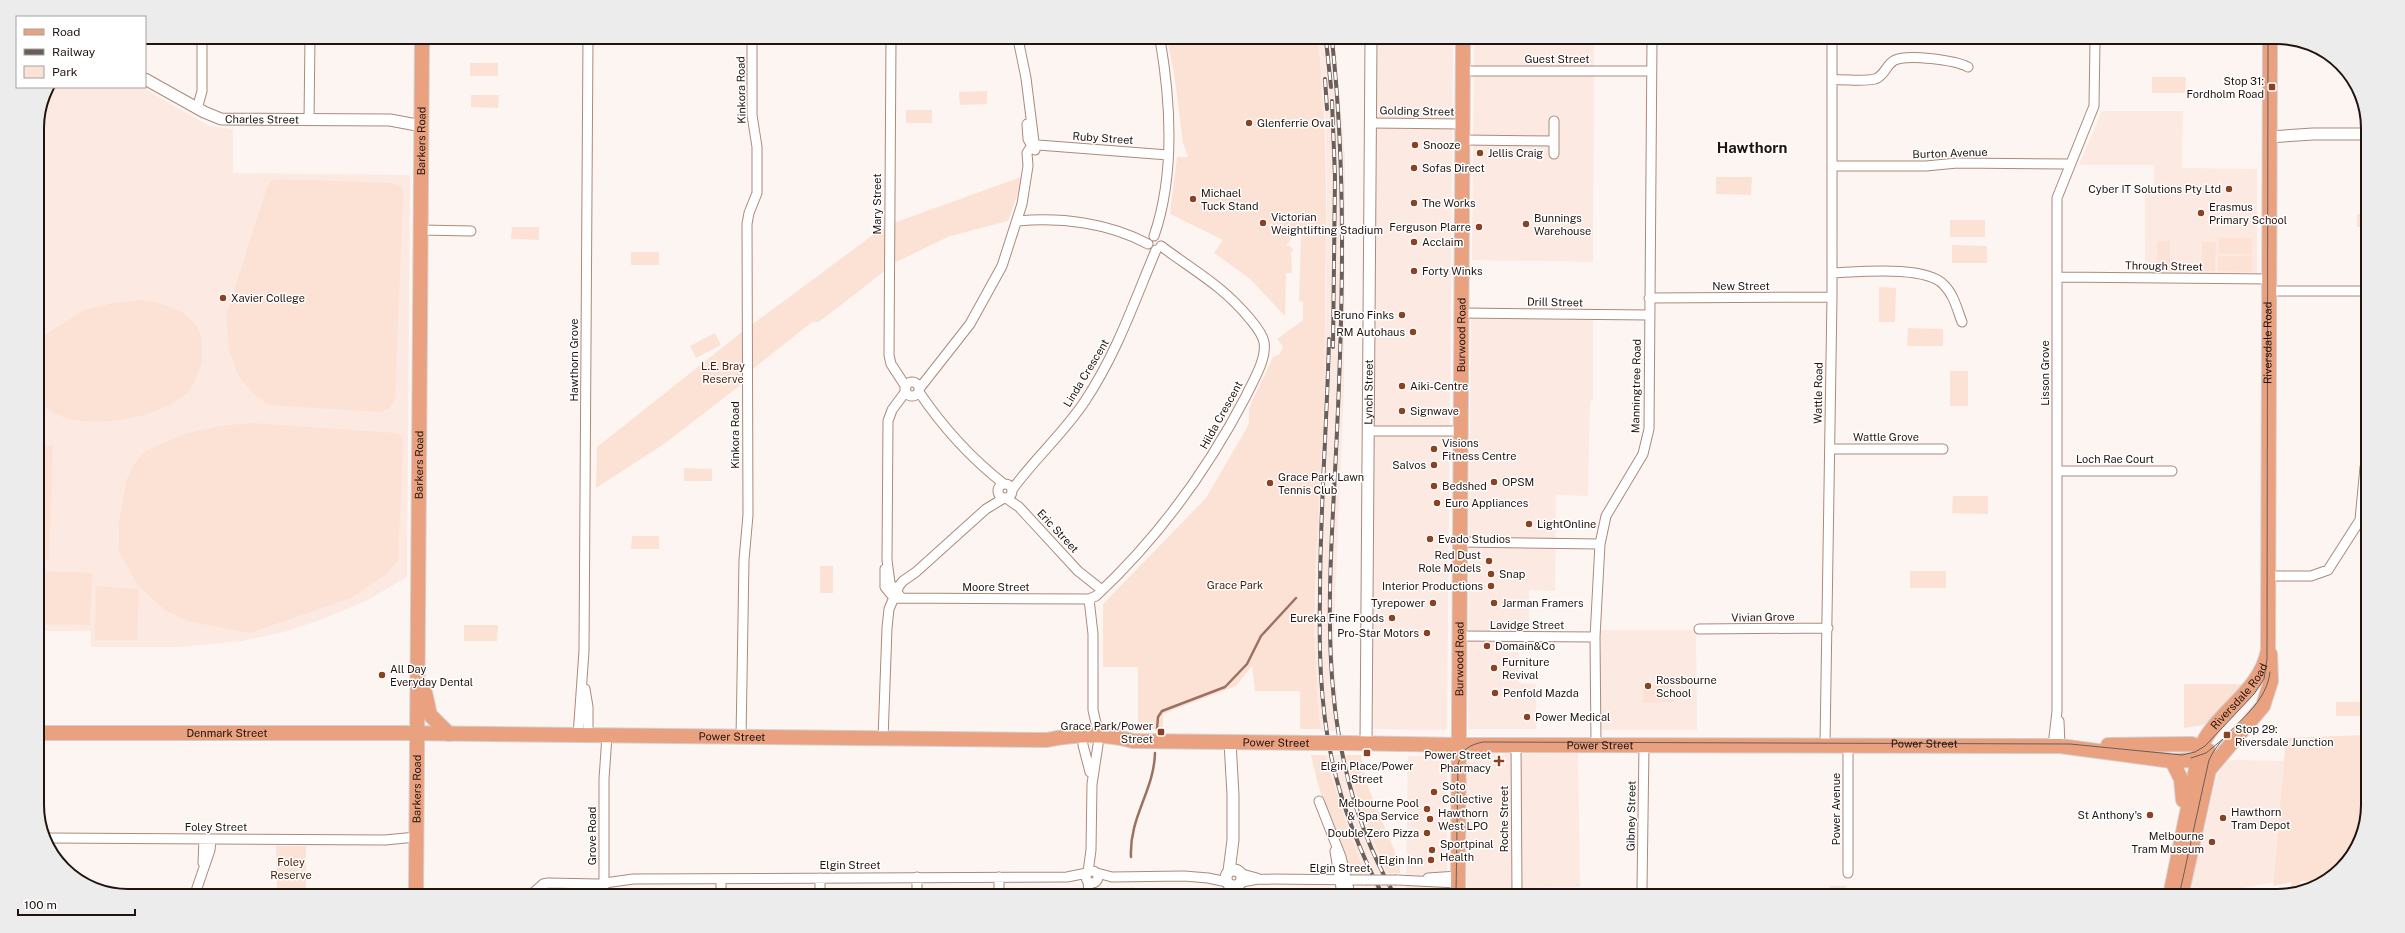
<svg xmlns="http://www.w3.org/2000/svg" width="2405" height="933" font-family="'Public Sans',sans-serif">
	<style>
		.built { fill: #fce9e2 }
		.green { fill: #fce1d5 }
		.lines { fill: none; stroke-linecap: round; stroke-linejoin: round }
		.stream { stroke: #9c7161; stroke-width: 2.5 }
		.minor-casing { stroke: #ac8a7c; stroke-width: 11 }
		.tertiary-casing { stroke: #ac8a7c; stroke-width: 13 }
		.primary-casing { stroke: #d3d0cf; stroke-width: 16 }
		.minor { stroke: #fff; stroke-width: 9 }
		.tertiary { stroke: #fff; stroke-width: 11 }
		.primary { stroke: #eaa17f; stroke-width: 14 }
		.tram { stroke: #6a5e5a; stroke-width: 1 }
		.rail-casing { stroke: #6a5e5a; stroke-width: 4 }
		.rail { stroke: #fff; stroke-width: 2.5; stroke-dasharray: 8; stroke-linecap: butt }
		.minor-bridge-casing { stroke: #ac8a7c; stroke-width: 11; stroke-linecap: butt }
		.primary-bridge-casing { stroke: #d3d0cf; stroke-width: 16; stroke-linecap: butt }
		.minor-bridge { stroke: #fff; stroke-width: 9 }
		.primary-bridge { stroke: #eaa17f; stroke-width: 14 }
		.poi-dot { fill: #8a4223; stroke: #fff; stroke-width: 1.5 }
		.labels { text-anchor: middle; dominant-baseline: central; stroke-width: 3; stroke-linejoin: round; paint-order: stroke }
		.street-label { font-size: 11px; fill: #21140f; stroke: #fff }
		.poi-label { font-size: 11px; fill: #21140f; stroke: #fff; text-anchor: start }
		.park-label { font-size: 11px; fill: #4a1902; stroke: #fff }
		.district-label { font-size: 15px; font-weight: bold; fill: #21140f; stroke: #fff }
		.rim { fill: none; stroke: #21140f; stroke-width: 2 }
	</style>
	<rect width="100%" height="100%" fill="#fdf5f2"/>
	<path class="built" d="M1318 40H1335L1345 158 1344 387 1333 649 1340 731H1321L1315 669 1317 540 1324 407 1327 193 1325 109Z
		M1375 40H1453L1447 730 1373 729Z
		M1474 40H1594L1593 262 1472 260Z
		M48 87H142L209 126 233 129V173L410 175 407 577 368 600 323 619 284 632 242 641 180 647H91L90 631H37V123L44 93Z
		M2102 111H2183L2182 168 2257 169V275L2145 273V188H2154V165H2079Z
		M1471 307 1593 309V400L1590 401 1588 496 1556 495 1555 591 1529 590V633H1518L1519 683 1536 684V729H1468Z
		M1600 630H1696L1697 730H1600Z
		M1474 752 1578 753 1580 887 1519 888V894H1467L1466 763Z
		M1325 755H1346L1362 812 1387 873 1365 874 1346 823Z
		M1408 756H1447V894H1410L1406 887Z
		M2231 760 2284 761 2273 882 2205 896H2188L2217 776 2222 767Z
		M1373 886H1395L1398 894H1377Z"/>
	<path class="green" d="M1167 39 1318 40C1327 124 1327 208 1325 292 1325 330 1325 369 1324 407 1320 514 1307 622 1321 729H1300V691H1255L1252 666 1236 686 1163 714V729H1138V667H1103V604L1206 498 1249 424V408L1273 357 1280 354 1283 346 1277 339 1303 320V302L1299 301 1301 237 1297 231 1286 246H1290L1294 251 1291 252 1292 273H1286L1285 316 1249 278 1214 253 1223 240 1170 214 1177 157H1188L1183 143 1174 73Z
		M470 63H498V76H470Z
		M2152 77H2186L2185 93H2152Z
		M987 91V104L960 105 959 92Z
		M471 95H499L498 108 471 107Z
		M906 110H932V123H906Z
		M1024 176 1008 221 950 236 896 262 819 322H812L753 369 742 384 664 444 596 488 597 447 742 332 885 226Z
		M1716 177H1752L1751 195 1716 194Z
		M275 179 392 183 401 186 403 193 395 398 390 408 380 412 269 405 256 396 239 377 229 349 226 316 265 193 270 182Z
		M2357 214H2367V227H2357Z
		M1950 220H1985V237H1950Z
		M512 227H539V240L511 239Z
		M2219 238H2252V254H2219Z
		M2157 241H2170V270H2157Z
		M2202 242H2216L2215 271H2202Z
		M1952 245 1987 246V263H1952Z
		M631 252H659V265H631Z
		M2218 256H2252V272L2218 271Z
		M1879 287 1896 288 1895 322H1879Z
		M141 300C170 304 203 314 202 349 202 356 202 362 200 368 197 376 193 388 186 394 160 417 103 427 69 419 58 416 47 408 37 402V340L84 310 114 303Z
		M1908 328 1943 329V346H1907Z
		M715 333 721 345 696 358 690 346Z
		M1950 371H1968V406H1950Z
		M251 423 396 433 402 437 403 445 398 560 385 575 351 598 250 633 187 621 165 610 139 587 119 551V523L123 499 127 479 135 463 146 451 184 434 220 426Z
		M37 445H53L49 560 37 559Z
		M684 468 712 469V481H684Z
		M1953 496H1988V514L1952 513Z
		M632 536H659V549H631Z
		M820 566H833V593H820Z
		M37 571 92 573 90 625 37 624Z
		M1910 571H1946V588H1910Z
		M96 586 139 589 137 640H95Z
		M464 625H498L497 641H464Z
		M2184 684H2243L2204 725 2184 728Z
		M1643 685H1674V702L1643 703Z
		M2336 702H2364V716H2336Z
		M2364 735 2363 834 2328 880 2319 883 2301 881 2298 890H2291V882L2273 886 2286 738Z
		M1311 755H1325L1346 823 1365 874H1356C1334 845 1319 791 1311 755Z
		M1346 755H1361L1366 782 1400 864V873H1387L1362 812Z
		M276 846H306V891L323 892 277 891Z
		M1830 886H1846V895H1830Z"/>
	<g class="lines">
		<path class="stream" d="M1157 729 1158 717 1162 711 1225 687 1247 664 1261 636 1296 598
			M1131 857C1129 817 1154 791 1155 753
			M1132 889V893"/>
		<g class="minor-casing">
			<path id="minor" d="M891 39 889 355 891 364 906 387
				M1018 39 1026 78 1035 150
				M1463 71H1651
				M1832 80C1846 79 1862 82 1875 79 1885 76 1886 64 1895 60 1908 54 1955 60 1968 67
				M197 109 202 91V37
				M309 120 310 37
				M1371 123 1462 124
				M1027 124 1028 139 1032 146
				M1463 140 1554 141
				M1554 154V121
				M1832 166H1926L1957 163 2070 164
				M1018 221C1062 217 1109 223 1148 244
				M421 230 471 231
				M1154 236C1175 175 1171 103 1160 39
				M1832 273C1859 272 1926 265 1944 285 1954 295 1957 309 1962 322
				M2058 277 2270 279
				M2269 291H2367
				M1649 298 1832 297
				M1461 313 1649 315
				M905 389a7 7 0 1 1 14 0a7 7 0 1 1-14 0Z
				M919 389 970 324 1002 266 1022 204 1028 166 1027 153 1030 148 1038 145 1168 155
				M919 392C942 426 972 459 1004 484
				M1368 431H1460
				M1830 449H1943
				M2057 471H2172
				M998 491a7 7 0 1 1 14 0a7 7 0 1 1-14 0Z
				M1012 490C1034 459 1064 433 1085 401 1117 353 1134 302 1156 250
				M1006 498 1019 507 1078 571 1102 590
				M1460 542 1600 544
				M885 569V587L894 598
				M2269 576H2311L2328 570 2360 520 2365 467
				M900 596 890 583 887 560 888 421 892 410 906 391
				M894 598 1089 599 1096 596C1158 538 1207 471 1246 396 1253 381 1267 359 1264 342 1262 333 1255 325 1250 319 1222 285 1194 271 1161 246
				M1089 599 1093 634V710L1099 736
				M1699 629 1828 628
				M1459 636 1595 637
				M585 689 588 707V736
				M2059 721 2060 746
				M578 736 584 651 588 38
				M741 738 744 560 748 515 747 224 749 213 757 193V147L752 115V38
				M883 739 887 628 889 609 899 586 903 581 916 572 986 509 1004 498
				M1516 744 1517 894
				M1596 744 1595 637 1600 544 1606 516 1643 454 1649 429 1652 40
				M1083 745 1090 772
				M1825 745 1832 297V41
				M1848 745V873
				M2053 746 2057 711V198L2094 106 2095 41
				M1319 801 1341 857 1350 894
				M48 838 385 840 416 837
				M1335 851 1342 894
				M203 863 204 839
				M1086 877a6 6 0 1 1 12 0a6 6 0 1 1-12 0Z
				M1088 872 1091 850 1092 784 1098 745
				M1097 873 1112 877 1184 876 1208 878 1227 882
				M1242 874 1257 878
				M820 878V893
				M1428 878 1458 876
				M1397 880 1458 883
				M1088 882 1089 893
				M1242 882 1258 879 1365 880
				M1642 889 1644 745
				M196 891 210 850 211 839
				M534 892 543 884 548 883 598 884 633 879 1067 877 1087 873
				M604 892V779L607 736
				M721 892V879
				M917 893V877
				M999 893V877"/>
		</g>
		<g class="tertiary-casing">
			<g id="tertiary">
				<path id="s1" d="M145 79 204 112 221 119 390 120 422 126"/>
				<path d="M2269 137 2313 134H2368"/>
				<path id="s2" d="M1366 744 1371 40"/>
				<circle cx="1234" cy="878" r="8"/>
				<path d="M1229 871 1233 840V795L1230 742"/>
			</g>
		</g>
		<g class="primary-casing">
			<g id="primary">
				<path d="M424 688 430 715 449 734"/>
				<path id="s3" d="M37 733H401L1047 740C1075 734 1105 733 1133 741L1319 743"/>
				<path id="s4" d="M1344 743 1459 745 2060 746 2172 761 2216 759"/>
				<path d="M2108 745 2192 744 2208 750"/>
				<path d="M2172 761 2181 779 2183 800"/>
				<path id="s5" d="M416 892 422 38"/>
				<path id="s6" d="M1458 894 1463 40"/>
				<path id="s7" d="M2170 896 2200 749C2215 712 2261 692 2268 650L2270 42"/>
				<path d="M2181 896 2209 770 2263 706 2271 681 2270 654"/>
			</g>
		</g>
		<use href="#minor" class="minor"/>
		<use href="#tertiary" class="tertiary"/>
		<use href="#primary" class="primary"/>
		<g class="tram">
			<path d="M2191 758 2206 753 2223 739"/>
			<path id="s8" d="M1456 894 1458 764C1462 749 1469 745 1483 742L2070 744 2182 755 2195 752 2205 746 2254 694 2264 679 2267 659 2268 42"/>
			<path d="M2179 896 2209 760C2224 727 2266 710 2270 672"/>
		</g>
		<g class="rail-casing">
			<path id="rail" d="M1326 40 1331 87
				M1332 40C1346 169 1343 301 1337 431 1330 593 1310 746 1394 894
				M1325 79 1327 109
				M1332 101 1335 177 1333 347
				M1329 339C1327 424 1320 510 1320 596 1319 649 1320 703 1331 755 1341 804 1359 850 1382 894"/>
		</g>
		<use href="#rail" class="rail"/>
		<g class="minor-bridge-casing">
			<path id="minor-bridge" d="M1365 880H1397"/>
		</g>
		<g class="primary-bridge-casing">
			<path id="primary-bridge" d="M1319 743H1344"/>
		</g>
		<use href="#minor-bridge" class="minor-bridge"/>
		<use href="#primary-bridge" class="primary-bridge"/>
	</g>
	<g class="poi-dot">
		<rect x="2268" y="83" width="8" height="8" rx="2"/>
		<circle cx="1249" cy="123" r="4"/>
		<circle cx="1415" cy="145" r="4"/>
		<circle cx="1480" cy="153" r="4"/>
		<circle cx="1414" cy="168" r="4"/>
		<circle cx="2229" cy="189" r="4"/>
		<circle cx="1193" cy="199" r="4"/>
		<circle cx="1414" cy="203" r="4"/>
		<circle cx="2201" cy="213" r="4"/>
		<circle cx="1263" cy="223" r="4"/>
		<circle cx="1526" cy="224" r="4"/>
		<circle cx="1479" cy="227" r="4"/>
		<circle cx="1414" cy="242" r="4"/>
		<circle cx="1414" cy="271" r="4"/>
		<circle cx="223" cy="298" r="4"/>
		<circle cx="1402" cy="315" r="4"/>
		<circle cx="1413" cy="332" r="4"/>
		<circle cx="1402" cy="386" r="4"/>
		<circle cx="1402" cy="411" r="4"/>
		<circle cx="1434" cy="449" r="4"/>
		<circle cx="1434" cy="465" r="4"/>
		<circle cx="1494" cy="482" r="4"/>
		<circle cx="1270" cy="483" r="4"/>
		<circle cx="1434" cy="486" r="4"/>
		<circle cx="1437" cy="503" r="4"/>
		<circle cx="1529" cy="524" r="4"/>
		<circle cx="1430" cy="539" r="4"/>
		<circle cx="1489" cy="561" r="4"/>
		<circle cx="1491" cy="574" r="4"/>
		<circle cx="1491" cy="586" r="4"/>
		<circle cx="1433" cy="603" r="4"/>
		<circle cx="1494" cy="603" r="4"/>
		<circle cx="1392" cy="618" r="4"/>
		<circle cx="1427" cy="633" r="4"/>
		<circle cx="1487" cy="646" r="4"/>
		<circle cx="1494" cy="668" r="4"/>
		<circle cx="382" cy="675" r="4"/>
		<circle cx="1648" cy="686" r="4"/>
		<circle cx="1495" cy="693" r="4"/>
		<circle cx="1527" cy="717" r="4"/>
		<rect x="1157" y="728" width="8" height="8" rx="2"/>
		<rect x="2223" y="731" width="8" height="8" rx="2"/>
		<rect x="1363" y="749" width="8" height="8" rx="2"/>
		<path d="M1497 755h4v4h4v4h-4v4h-4v-4h-4v-4h4z"/>
		<circle cx="1434" cy="792" r="4"/>
		<circle cx="1427" cy="809" r="4"/>
		<circle cx="2150" cy="815" r="4"/>
		<circle cx="2223" cy="818" r="4"/>
		<circle cx="1430" cy="819" r="4"/>
		<circle cx="1427" cy="833" r="4"/>
		<circle cx="2212" cy="842" r="4"/>
		<circle cx="1432" cy="850" r="4"/>
		<circle cx="1431" cy="860" r="4"/>
	</g>
	<g class="labels">
		<g class="street-label">
			<text x="1557" y="59">Guest Street</text>
			<text transform="translate(741 90) rotate(-91)">Kinkora Road</text>
			<text transform="translate(1417 111) rotate(1)">Golding Street</text>
			<text stroke="none"><textPath href="#s1" startOffset="127">Charles Street</textPath></text>
			<text transform="translate(1103 138) rotate(4)">Ruby Street</text>
			<text stroke="none"><textPath href="#s5" startOffset="751">Barkers Road</textPath></text>
			<text transform="translate(1950 153) rotate(-2)">Burton Avenue</text>
			<text transform="translate(877 204) rotate(-90)">Mary Street</text>
			<text transform="translate(2164 266) rotate(1)">Through Street</text>
			<text x="1741" y="286">New Street</text>
			<text transform="translate(1555 302) rotate(1)">Drill Street</text>
			<text stroke="none"><textPath href="#s6" startOffset="559">Burwood Road</textPath></text>
			<text stroke="none"><textPath href="#s8" startOffset="1316">Riversdale Road</textPath></text>
			<text transform="translate(574 360) rotate(-90)">Hawthorn Grove</text>
			<text transform="translate(1086 373) rotate(-59)">Linda Crescent</text>
			<text transform="translate(2045 373) rotate(-90)">Lisson Grove</text>
			<text transform="translate(1636 386) rotate(-89)">Manningtree Road</text>
			<text stroke="none"><textPath href="#s2" startOffset="352">Lynch Street</textPath></text>
			<text transform="translate(1818 393) rotate(-89)">Wattle Road</text>
			<text transform="translate(1221 415) rotate(-61)">Hilda Crescent</text>
			<text transform="translate(735 435) rotate(-90)">Kinkora Road</text>
			<text x="1886" y="437">Wattle Grove</text>
			<text x="2115" y="459">Loch Rae Court</text>
			<text stroke="none"><textPath href="#s5" startOffset="427">Barkers Road</textPath></text>
			<text transform="translate(1058 531) rotate(47)">Eric Street</text>
			<text x="996" y="587">Moore Street</text>
			<text transform="translate(1763 617) rotate(-1)">Vivian Grove</text>
			<text x="1527" y="625">Lavidge Street</text>
			<text stroke="none"><textPath href="#s6" startOffset="235">Burwood Road</textPath></text>
			<text stroke="none"><textPath href="#s7" startOffset="216">Riversdale Road</textPath></text>
			<text stroke="none"><textPath href="#s3" startOffset="190">Denmark Street</textPath></text>
			<text stroke="none"><textPath href="#s3" startOffset="695">Power Street</textPath></text>
			<text stroke="none"><textPath href="#s3" startOffset="1240">Power Street</textPath></text>
			<text stroke="none"><textPath href="#s4" startOffset="256">Power Street</textPath></text>
			<text stroke="none"><textPath href="#s8" startOffset="607">Power Street</textPath></text>
			<text stroke="none"><textPath href="#s5" startOffset="103">Barkers Road</textPath></text>
			<text transform="translate(1836 809) rotate(-90)">Power Avenue</text>
			<text transform="translate(1631 816) rotate(-89)">Gibney Street</text>
			<text transform="translate(1504 819) rotate(-90)">Roche Street</text>
			<text x="216" y="827">Foley Street</text>
			<text transform="translate(592 836) rotate(-90)">Grove Road</text>
			<text x="850" y="865">Elgin Street</text>
			<text x="1340" y="868">Elgin Street</text>
		</g>
		<g class="poi-label">
			<text x="2264" y="81" text-anchor="end">Stop 31:<tspan x="2264" dy="13">Fordholm Road</tspan></text>
			<text x="1257" y="123">Glenferrie Oval</text>
			<text x="1423" y="145">Snooze</text>
			<text x="1488" y="153">Jellis Craig</text>
			<text x="1422" y="168">Sofas Direct</text>
			<text x="2221" y="189" text-anchor="end">Cyber IT Solutions Pty Ltd</text>
			<text x="1201" y="193">Michael<tspan x="1201" dy="13">Tuck Stand</tspan></text>
			<text x="1422" y="203">The Works</text>
			<text x="2209" y="207">Erasmus<tspan x="2209" dy="13">Primary School</tspan></text>
			<text x="1271" y="217">Victorian<tspan x="1271" dy="13">Weightlifting Stadium</tspan></text>
			<text x="1534" y="218">Bunnings<tspan x="1534" dy="13">Warehouse</tspan></text>
			<text x="1471" y="227" text-anchor="end">Ferguson Plarre</text>
			<text x="1422" y="242">Acclaim</text>
			<text x="1422" y="271">Forty Winks</text>
			<text x="231" y="298">Xavier College</text>
			<text x="1394" y="315" text-anchor="end">Bruno Finks</text>
			<text x="1405" y="332" text-anchor="end">RM Autohaus</text>
			<text x="1410" y="386">Aiki-Centre</text>
			<text x="1410" y="411">Signwave</text>
			<text x="1442" y="443">Visions<tspan x="1442" dy="13">Fitness Centre</tspan></text>
			<text x="1426" y="465" text-anchor="end">Salvos</text>
			<text x="1278" y="477">Grace Park Lawn<tspan x="1278" dy="13">Tennis Club</tspan></text>
			<text x="1502" y="482">OPSM</text>
			<text x="1442" y="486">Bedshed</text>
			<text x="1445" y="503">Euro Appliances</text>
			<text x="1537" y="524">LightOnline</text>
			<text x="1438" y="539">Evado Studios</text>
			<text x="1481" y="555" text-anchor="end">Red Dust<tspan x="1481" dy="13">Role Models</tspan></text>
			<text x="1499" y="574">Snap</text>
			<text x="1483" y="586" text-anchor="end">Interior Productions</text>
			<text x="1425" y="603" text-anchor="end">Tyrepower</text>
			<text x="1502" y="603">Jarman Framers</text>
			<text x="1384" y="618" text-anchor="end">Eureka Fine Foods</text>
			<text x="1419" y="633" text-anchor="end">Pro-Star Motors</text>
			<text x="1495" y="646">Domain&amp;Co</text>
			<text x="1502" y="662">Furniture<tspan x="1502" dy="13">Revival</tspan></text>
			<text x="390" y="669">All Day<tspan x="390" dy="13">Everyday Dental</tspan></text>
			<text x="1656" y="680">Rossbourne<tspan x="1656" dy="13">School</tspan></text>
			<text x="1503" y="693">Penfold Mazda</text>
			<text x="1535" y="717">Power Medical</text>
			<text x="1153" y="726" text-anchor="end">Grace Park/Power<tspan x="1153" dy="13">Street</tspan></text>
			<text x="2235" y="729">Stop 29:<tspan x="2235" dy="13">Riversdale Junction</tspan></text>
			<text x="1491" y="755" text-anchor="end">Power Street<tspan x="1491" dy="13">Pharmacy</tspan></text>
			<text x="1367" y="766" text-anchor="middle">Elgin Place/Power<tspan x="1367" dy="13">Street</tspan></text>
			<text x="1442" y="786">Soto<tspan x="1442" dy="13">Collective</tspan></text>
			<text x="1419" y="803" text-anchor="end">Melbourne Pool<tspan x="1419" dy="13">&amp; Spa Service</tspan></text>
			<text x="2231" y="812">Hawthorn<tspan x="2231" dy="13">Tram Depot</tspan></text>
			<text x="1438" y="813">Hawthorn<tspan x="1438" dy="13">West LPO</tspan></text>
			<text x="2142" y="815" text-anchor="end">St Anthony's</text>
			<text x="1419" y="833" text-anchor="end">Double Zero Pizza</text>
			<text x="2204" y="836" text-anchor="end">Melbourne<tspan x="2204" dy="13">Tram Museum</tspan></text>
			<text x="1440" y="844">Sportpinal<tspan x="1440" dy="13">Health</tspan></text>
			<text x="1423" y="860" text-anchor="end">Elgin Inn</text>
		</g>
		<g class="park-label">
			<text x="723" y="366">L.E. Bray<tspan x="723" dy="13">Reserve</tspan></text>
			<text x="1235" y="585">Grace Park</text>
			<text x="291" y="862">Foley<tspan x="291" dy="13">Reserve</tspan></text>
		</g>
		<g class="district-label">
			<text x="1752" y="147">Hawthorn</text>
		</g>
	</g>
	<path d="M0 0H2405V933H0ZM128 44H2277A84 84 0 0 1 2361 128V805A84 84 0 0 1 2277 889H128A84 84 0 0 1 44 805V128A84 84 0 0 1 128 44Z" fill="#edecec" fill-rule="evenodd"/>
	<path class="rim" d="M128 44H2277A84 84 0 0 1 2361 128V805A84 84 0 0 1 2277 889H128A84 84 0 0 1 44 805V128A84 84 0 0 1 128 44Z"/>
	<rect x="16" y="16" width="130" height="72" fill="#ffffff" stroke="#a6a19f"/>
	<rect x="24" y="29" width="20" height="6" fill="#eaa17f" stroke="#a6a19f"/>
	<text x="52" y="36" font-size="12" fill="#21140f">Road</text>
	<rect x="24" y="49" width="20" height="6" fill="#6a5e5a" stroke="#a6a19f"/>
	<text x="52" y="56" font-size="12" fill="#21140f">Railway</text>
	<rect x="24" y="66" width="20" height="12" fill="#fce1d5" stroke="#a6a19f"/>
	<text x="52" y="76" font-size="12" fill="#21140f">Park</text>
	<path d="M18 909v6h117v-6" fill="none" stroke="#21140f" stroke-width="2"/>
	<text x="24" y="909" font-size="12" fill="#21140f" stroke="#ffffff" stroke-width="3" paint-order="stroke">100 m</text>
</svg>
